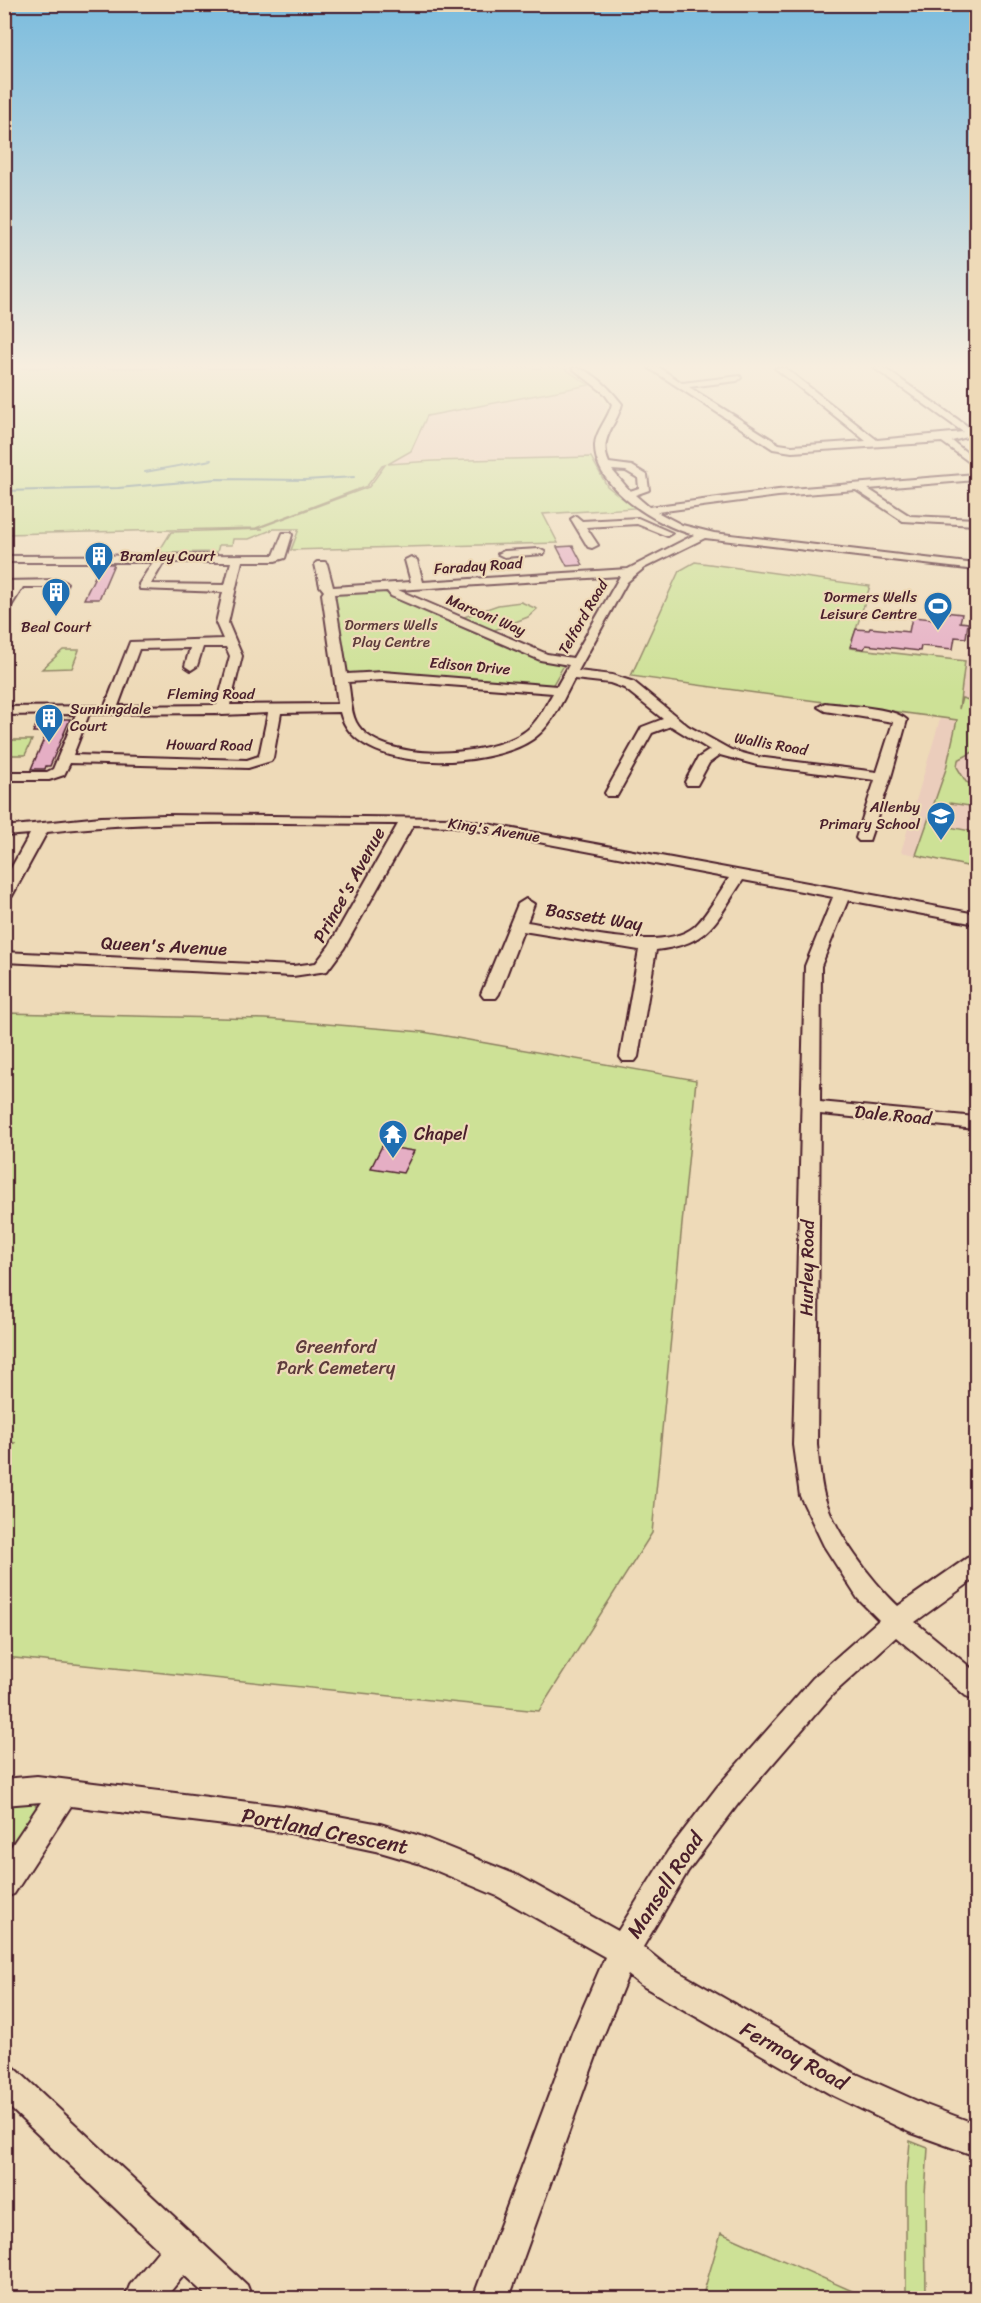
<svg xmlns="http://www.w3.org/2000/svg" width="981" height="2303" font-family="Sriracha,sans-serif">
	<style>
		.built { fill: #ebcdbc }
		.green { fill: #cde196; stroke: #8c8060; stroke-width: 1.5 }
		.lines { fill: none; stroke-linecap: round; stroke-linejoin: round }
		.stream { stroke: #66858d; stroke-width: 2 }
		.building { fill: #e5aec4; stroke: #4a1f2b; stroke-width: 1.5 }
		.minor-casing { stroke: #4a1f2b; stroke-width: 4 }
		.minor { fill: #eedab8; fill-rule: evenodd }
		.labels { text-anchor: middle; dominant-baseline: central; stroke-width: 4.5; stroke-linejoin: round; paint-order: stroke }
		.far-poi-label { font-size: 15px; fill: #4a1f2b; stroke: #eedab8; text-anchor: start }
		.far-street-label { font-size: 15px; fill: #4a1f2b; stroke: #eedab8 }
		.far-park-label { font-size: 15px; fill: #5e3c3b; stroke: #eedab8 }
		.street-label { font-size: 18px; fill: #4a1f2b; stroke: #eedab8 }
		.poi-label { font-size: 18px; fill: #4a1f2b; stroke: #eedab8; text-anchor: start }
		.park-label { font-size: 18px; fill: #5e3c3b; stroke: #eedab8 }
		.near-street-label { font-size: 21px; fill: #4a1f2b; stroke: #eedab8 }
	</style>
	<rect width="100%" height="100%" fill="#eedab8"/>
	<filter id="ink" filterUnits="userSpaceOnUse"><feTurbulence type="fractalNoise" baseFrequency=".0167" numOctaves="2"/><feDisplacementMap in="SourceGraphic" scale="12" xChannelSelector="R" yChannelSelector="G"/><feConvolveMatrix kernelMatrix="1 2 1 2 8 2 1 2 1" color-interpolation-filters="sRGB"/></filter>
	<g filter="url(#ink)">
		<path class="built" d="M589 385 607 406 594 432 591 457 437 459 388 463 411 451 427 416Z
			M975 596H976V868L901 852 940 719 958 721Z"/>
		<path class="green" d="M5 368H564L589 385 427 416 411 451 388 464 433 461 591 457 607 486 635 508 543 514 558 543 291 550 299 529H274L249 539H233L232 545H219L217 552 158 553 171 532 263 529 258 528 369 487 385 465 382 466 367 486 256 528 5 534Z
			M695 562 870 586 850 648 965 661 959 709 962 698 976 702V713L972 723 975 751 958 760 957 767 966 782 976 786V807L950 803 939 825 976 832V868L916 855 946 769 957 720 631 676 679 571Z
			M380 590 545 661 564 665 552 686 348 676 335 593Z
			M521 602 537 609 528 617 492 631 461 618 498 605Z
			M63 650H79L72 668 42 669Z
			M10 740H32L25 755H5Z
			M5 1013 266 1019 423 1032 696 1080 652 1533 539 1711 5 1657 4 1444 16 1443 4 1442Z
			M17 1802H34L37 1809 5 1857V1807Z
			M910 2141 928 2148 925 2194 926 2298H906V2187Z
			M721 2233 868 2298H702Z"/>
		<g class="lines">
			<path class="stream" d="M145 472 211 460
				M4 491 118 488 217 479 305 480 354 477"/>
		</g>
		<path class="building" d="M573 546 583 565 567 566 557 547Z
			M101 564H114L99 599H84Z
			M935 611 962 614 960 622 968 623 966 638 955 637 953 649 921 646 920 651 866 645 864 649 850 647 856 629 869 630 870 628 909 632 912 617 933 619Z
			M39 719H70L50 766H46L45 769H31L47 732H33Z
			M382 1146 414 1151 403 1173 371 1168Z"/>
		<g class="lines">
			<g class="minor-casing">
				<path id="minor" d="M572 368C592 368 610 389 622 404 616 427 598 438 609 463L632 466 647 475 649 490 635 495 649 507 778 490 976 474V480L868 489 910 516 976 519V525L903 521 856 490 778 496 657 512 682 525 714 533 976 564V570L705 538 644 568 627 582 578 671 612 675 634 682 688 726 731 750 757 757 877 772 893 722 825 711 818 707 825 703C845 706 894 707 907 720L891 777 869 841H859L856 838 875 780 757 765 720 755 709 763 697 785H687L685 782 698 758 710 750 671 726 652 733 617 796H607L605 793 642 727 663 719 624 688 610 683 574 679C563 699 553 725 533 739 490 769 355 776 340 712L281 713 273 758 271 761 248 768 70 763 64 775 49 780H4V772H47L53 769 76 714 4 715V707L105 706 130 642 223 639 216 623 223 592 140 589 139 584 153 562H4V556L274 555 283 533H291L292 535 285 558 275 561H242L228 623 242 656 230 705 338 704 322 594 324 591 320 586 315 564 317 562H325L327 564 333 587 411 582 405 560 411 557 417 560 423 582 628 569 694 535C659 526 595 489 595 447 594 433 609 418 612 404L604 393ZM612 470 626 471 638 478 639 488 630 491ZM164 562H231L225 585 151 584ZM620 576 573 658 547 654 398 590ZM387 591 391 596 540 660 569 665 557 686 383 672 347 674 334 594ZM203 647H226L230 656 217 705 118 706 139 649 190 648 185 666 191 670 197 666ZM383 680 553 693C544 708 537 724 523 733 488 757 379 765 356 722 350 710 351 694 348 682ZM217 713 222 715 268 713 259 756 247 760 73 755 89 714Z
					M649 368H660L682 383 740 376 741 378 737 381 689 387 779 444 792 446 866 441 775 368H785L877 440 963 432 874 368H884L970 428 971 436 952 441 976 460V467L942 442 792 452 773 449Z
					M576 516 582 521 638 518 672 533 667 536 637 524 586 527 598 545 592 548 588 547 571 519Z
					M539 549 545 552 543 554 504 557 498 554 504 551Z
					M61 580 67 583 61 594H53L51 592 54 587H23L8 611H4V598L11 587H4V581Z
					M165 815 454 818 976 914V924L848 900 821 966 820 1102 976 1117V1129L820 1114 817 1445C819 1461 820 1479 824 1495 834 1532 871 1580 898 1606L967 1558 976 1555V1578L915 1622 976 1672V1700L966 1696 896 1637 833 1694 738 1804 688 1871 643 1947 663 1963 852 2072 926 2105 976 2124V2156L909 2132 830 2094 641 1985 628 1975 604 2034 509 2298H473L572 2033 605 1957 497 1896 418 1863 380 1852 290 1833 71 1806 14 1894 4 1898V1857L41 1802 4 1805V1779L37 1776 290 1807 380 1824 420 1836 519 1876 618 1931 668 1851 718 1786 813 1678 879 1620 858 1599 824 1546 800 1496 793 1445 805 966 833 897 743 880C714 923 712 943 656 950L638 1057 635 1061H623L620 1057 639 950 523 931 499 994 496 998H484L481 994 518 904 526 899 534 904 527 922C569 928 661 954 694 927 706 917 720 891 729 878L454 826 413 825 344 948 327 971 293 976 4 962V952L293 966 316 963 329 946 398 824C281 824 163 818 47 832L12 896 4 901V881L30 834 4 836V827L101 817Z
					M4 2063 15 2068 247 2285 252 2298H209L184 2275 165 2298H125L130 2285 159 2250 4 2102Z"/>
			</g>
			<use href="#minor" class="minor"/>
		</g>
	</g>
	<linearGradient id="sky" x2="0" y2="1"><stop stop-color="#7bbcde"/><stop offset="0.53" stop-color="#f7eedf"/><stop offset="1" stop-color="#f7eedf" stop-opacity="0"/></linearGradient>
	<rect width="981" height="691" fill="url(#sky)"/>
	<defs>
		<g id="building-pin" transform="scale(1.5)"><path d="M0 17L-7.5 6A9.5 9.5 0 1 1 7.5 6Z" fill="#1f6fb2" stroke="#eedab8"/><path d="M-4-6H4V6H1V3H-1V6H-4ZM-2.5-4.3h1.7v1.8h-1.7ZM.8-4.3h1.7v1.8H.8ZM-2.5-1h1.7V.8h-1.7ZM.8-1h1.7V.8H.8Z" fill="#fff"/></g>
		<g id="stadium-pin" transform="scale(1.5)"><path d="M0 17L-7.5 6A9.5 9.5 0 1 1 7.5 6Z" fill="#1f6fb2" stroke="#eedab8"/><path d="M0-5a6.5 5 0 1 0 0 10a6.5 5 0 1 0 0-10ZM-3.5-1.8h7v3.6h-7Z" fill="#fff"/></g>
		<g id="school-pin" transform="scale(1.5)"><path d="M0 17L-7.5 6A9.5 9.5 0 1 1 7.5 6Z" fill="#1f6fb2" stroke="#eedab8"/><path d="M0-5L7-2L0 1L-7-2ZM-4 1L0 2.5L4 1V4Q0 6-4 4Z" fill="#fff"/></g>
		<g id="temple-pin" transform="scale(1.5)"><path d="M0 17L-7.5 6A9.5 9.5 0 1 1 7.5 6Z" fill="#1f6fb2" stroke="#eedab8"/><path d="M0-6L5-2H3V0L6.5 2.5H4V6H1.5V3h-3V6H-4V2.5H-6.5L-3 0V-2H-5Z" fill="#fff"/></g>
	</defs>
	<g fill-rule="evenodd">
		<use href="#building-pin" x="99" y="556"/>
		<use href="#building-pin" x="56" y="592"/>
		<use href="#stadium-pin" x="938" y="606"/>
		<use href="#building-pin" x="49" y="718"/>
		<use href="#school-pin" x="941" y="816"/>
		<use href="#temple-pin" x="393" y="1134"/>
	</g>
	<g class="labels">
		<g class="far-poi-label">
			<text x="120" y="556">Bramley Court</text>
			<text x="917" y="597" text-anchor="end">Dormers Wells<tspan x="917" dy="17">Leisure Centre</tspan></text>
			<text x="56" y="627" text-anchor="middle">Beal Court</text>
			<text x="70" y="709">Sunningdale<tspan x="70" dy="17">Court</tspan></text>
			<text x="920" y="807" text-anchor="end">Allenby<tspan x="920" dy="17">Primary School</tspan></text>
		</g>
		<g class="far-street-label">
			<text transform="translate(478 566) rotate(-4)">Faraday Road</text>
			<text transform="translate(486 615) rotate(23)">Marconi Way</text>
			<text transform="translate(583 617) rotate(-60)">Telford Road</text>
			<text transform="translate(470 666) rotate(5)">Edison Drive</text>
			<text x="211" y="694">Fleming Road</text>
			<text transform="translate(771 744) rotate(10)">Wallis Road</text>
			<text transform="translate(209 745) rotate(1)">Howard Road</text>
			<text transform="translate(494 830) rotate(9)">King's Avenue</text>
		</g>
		<g class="far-park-label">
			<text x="391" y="625">Dormers Wells<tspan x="391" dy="17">Play Centre</tspan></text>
		</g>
		<g class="street-label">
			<text transform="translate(349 885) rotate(-61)">Prince's Avenue</text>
			<text transform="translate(594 917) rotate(9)">Bassett Way</text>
			<text transform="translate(164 946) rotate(3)">Queen's Avenue</text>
			<text transform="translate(893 1115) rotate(5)">Dale Road</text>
			<text transform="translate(807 1268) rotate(-89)">Hurley Road</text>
		</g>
		<g class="poi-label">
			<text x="414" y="1134">Chapel</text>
		</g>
		<g class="park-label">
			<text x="336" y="1347">Greenford<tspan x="336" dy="21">Park Cemetery</tspan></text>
		</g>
		<g class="near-street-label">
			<text transform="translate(325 1831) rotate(11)">Portland Crescent</text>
			<text transform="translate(665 1885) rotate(-57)">Mansell Road</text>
			<text transform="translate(794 2056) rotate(29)">Fermoy Road</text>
		</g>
	</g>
	<rect width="981" height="2303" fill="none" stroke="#eedab8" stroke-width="24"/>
	<rect x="12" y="12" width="957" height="2279" fill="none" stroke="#4a1f2b" stroke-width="2" filter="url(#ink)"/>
</svg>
